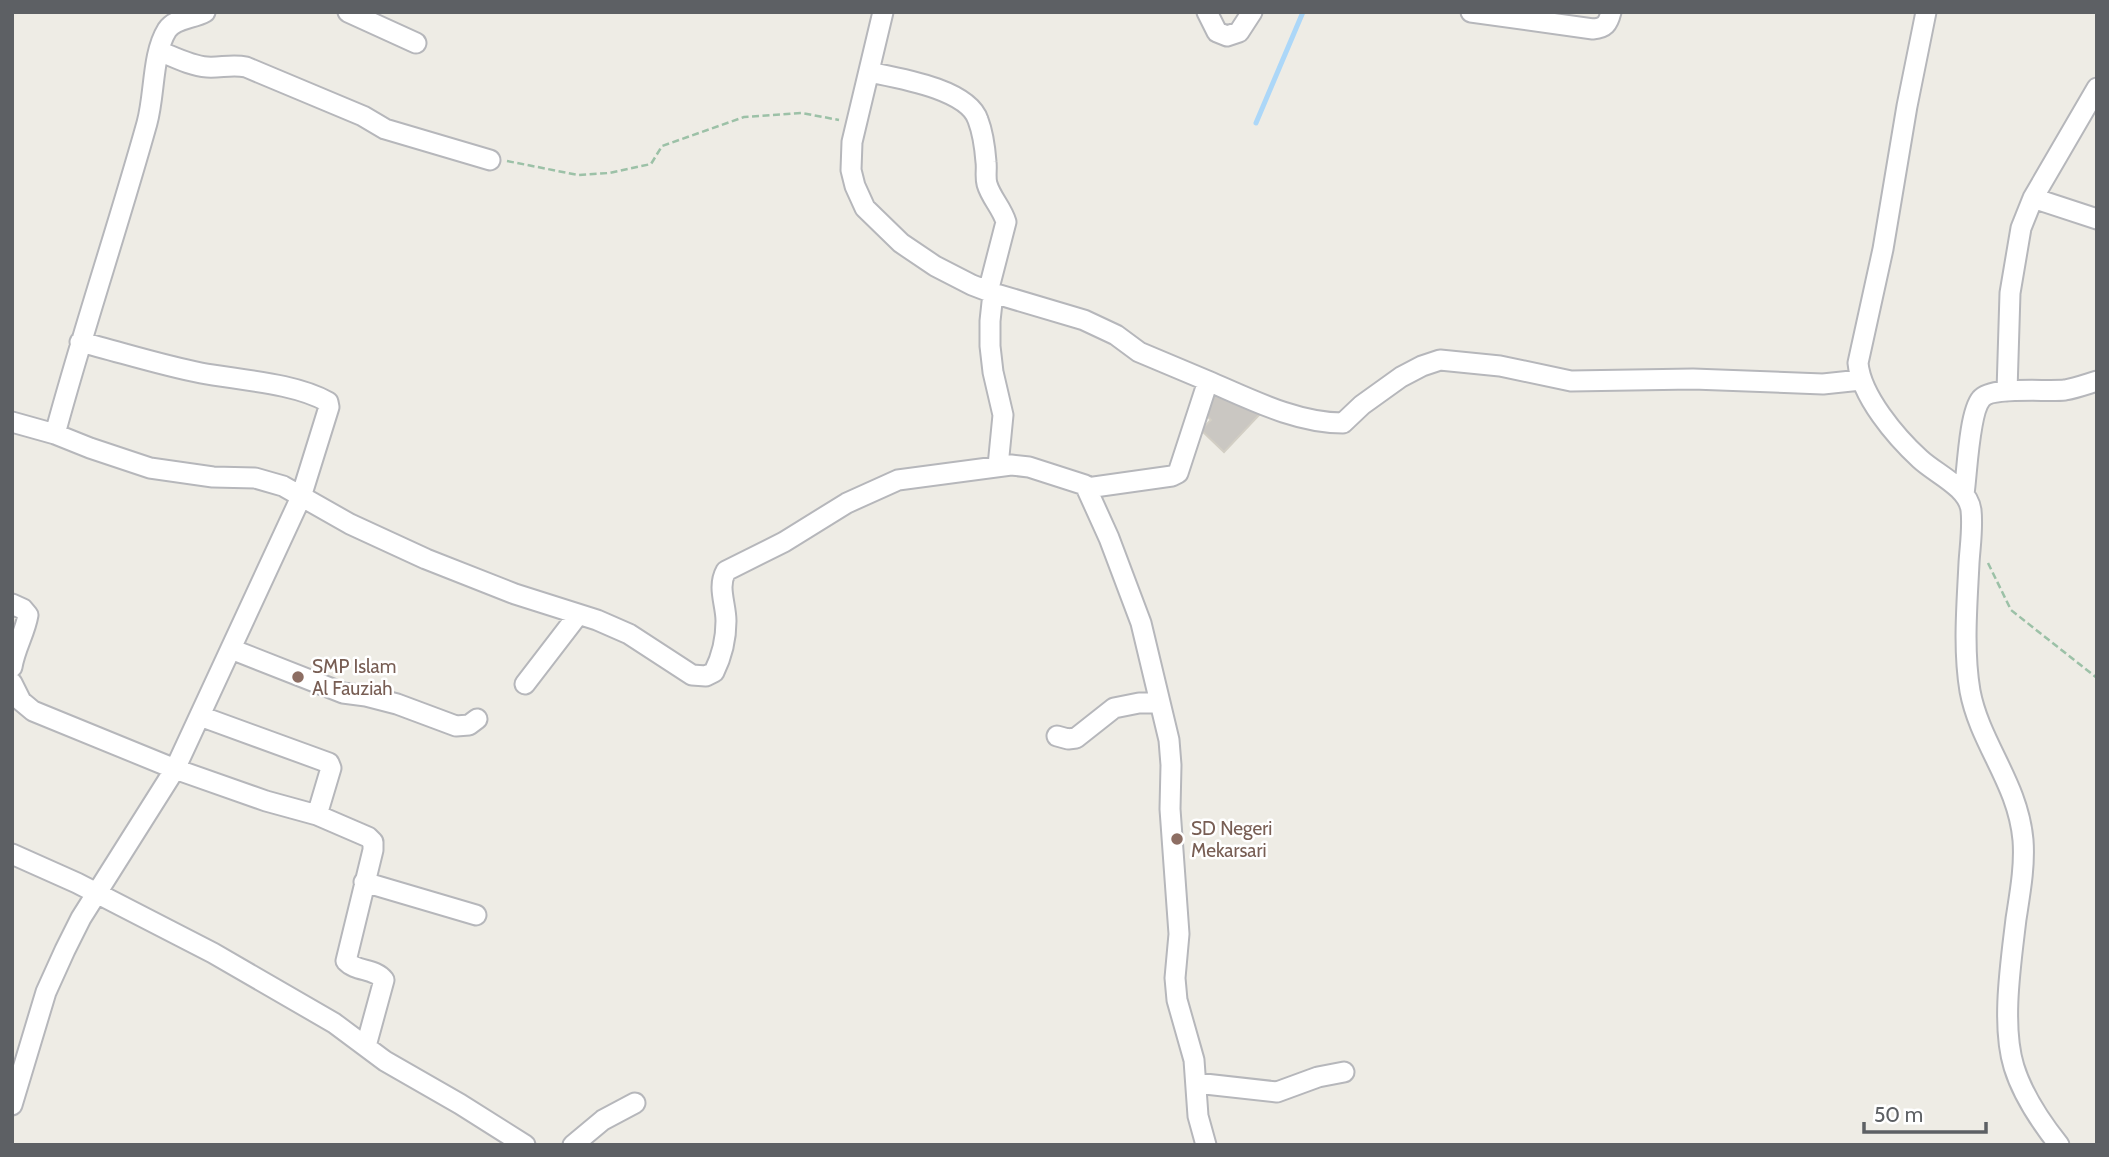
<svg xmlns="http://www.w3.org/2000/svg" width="2109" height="1157" font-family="Cabin,sans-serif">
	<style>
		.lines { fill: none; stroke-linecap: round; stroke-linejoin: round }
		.stream { stroke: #acd7f8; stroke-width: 5 }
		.building { fill: #cac7c2; stroke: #d2cec4; stroke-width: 2 }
		.minor-casing { stroke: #b6b7bb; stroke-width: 23 }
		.path { stroke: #9cc1a7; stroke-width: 2.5; stroke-dasharray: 7 3.5; stroke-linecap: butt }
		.minor { stroke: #fff; stroke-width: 19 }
		.education-dot { fill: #8d6e63; stroke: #fff; stroke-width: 2.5 }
		.labels { text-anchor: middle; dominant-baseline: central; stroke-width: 5; stroke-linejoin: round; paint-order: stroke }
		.education-label { font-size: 19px; fill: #785e54; stroke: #fff; text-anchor: start }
	</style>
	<rect width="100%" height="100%" fill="#eeece5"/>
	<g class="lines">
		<path class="stream" d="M1256 123 1303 12"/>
	</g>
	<path class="building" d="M1220 387 1261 413 1224 452 1201 430 1211 420 1200 408Z"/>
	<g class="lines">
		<g class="minor-casing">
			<path id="minor" d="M348 12 416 43
				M883 12 852 142 851 170 855 186 865 208 901 243 935 266 972 285 993 293 1084 320 1116 335 1139 352 1208 381
				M1207 12 1217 32 1227 36 1239 32 1252 12
				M1471 12 1593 29C1605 28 1608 24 1611 12
				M1926 12 1907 106 1883 249 1858 363C1861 396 1896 437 1920 459 1936 474 1968 487 1971 510 1973 528 1970 546 1969 563 1967 605 1963 649 1970 691 1980 744 2018 783 2023 840 2025 866 2020 893 2016 919 2011 962 2001 1025 2014 1067 2023 1096 2040 1121 2059 1145
				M159 51C174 57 191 66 207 67 220 68 232 64 246 67L363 116 385 129 490 160
				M869 72C898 78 968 89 978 120 983 133 985 149 986 162 987 169 985 177 987 184 991 198 1002 208 1006 222L988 292
				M2033 198 2097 219
				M993 293 990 321V346L993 372 1003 415 998 466
				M2007 391 2010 293 2021 228 2033 198 2097 88
				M12 422 55 434 90 448 150 468 213 477 255 478 283 486 350 524 426 559 515 594 597 620 629 634 692 675 706 676 714 672C722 656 726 639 726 621 726 604 717 587 726 571L784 542 847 503 898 480 1011 465 1029 467 1085 485 1109 538 1141 623 1169 740 1171 765 1170 809 1179 934 1175 978 1177 1000 1194 1060 1198 1116 1206 1145
				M55 434C83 330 118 227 147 123 155 94 152 54 167 30 175 18 193 19 205 12
				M1087 488 1172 476 1178 473 1208 381C1250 399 1296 423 1343 423L1362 405 1401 377 1422 366 1440 360 1500 366 1571 381 1693 379 1823 384 1861 380
				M1964 494C1967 474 1969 413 1981 399 1991 386 2047 392 2065 390 2076 388 2087 384 2097 381
				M12 604 23 609 28 615C25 633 15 648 12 667
				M231 649 343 693 366 696 397 704 456 726 469 725 477 719
				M12 683 21 701 33 711 175 769 266 801 317 815
				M525 684 578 615
				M200 716 329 763 331 768 317 815 368 837 373 842V850L346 961C356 972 375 968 384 980L366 1046
				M1057 736 1068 739 1076 738 1114 708 1139 703H1160
				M12 854 77 883 213 953 334 1023 385 1061 460 1104 525 1145
				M364 882 476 915
				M1196 1083 1277 1092 1318 1077 1344 1072
				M12 1105 46 992 65 950 81 918 175 769 301 497 329 407 328 402C295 383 239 380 201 373 160 365 120 352 80 342
				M573 1145 603 1120 635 1103"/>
		</g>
		<path class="path" d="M507 161 578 175 609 173 651 164 662 146 744 117 802 113 839 120
			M1988 563 2011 610 2097 678"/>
		<use href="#minor" class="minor"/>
	</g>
	<g class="education-dot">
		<circle cx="298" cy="677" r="7"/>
		<circle cx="1177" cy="839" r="7"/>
	</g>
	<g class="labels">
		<g class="education-label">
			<text x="312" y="666">SMP Islam<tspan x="312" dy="22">Al Fauziah</tspan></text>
			<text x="1191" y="828">SD Negeri<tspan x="1191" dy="22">Mekarsari</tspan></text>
		</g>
	</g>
	<rect width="2109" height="1157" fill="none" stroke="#5d6064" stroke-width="28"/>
	<path d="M1864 1122v10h122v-10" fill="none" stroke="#5d6064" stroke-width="3.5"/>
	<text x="1874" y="1122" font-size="21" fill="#5d6064" stroke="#ffffff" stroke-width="5" paint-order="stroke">50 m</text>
</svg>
